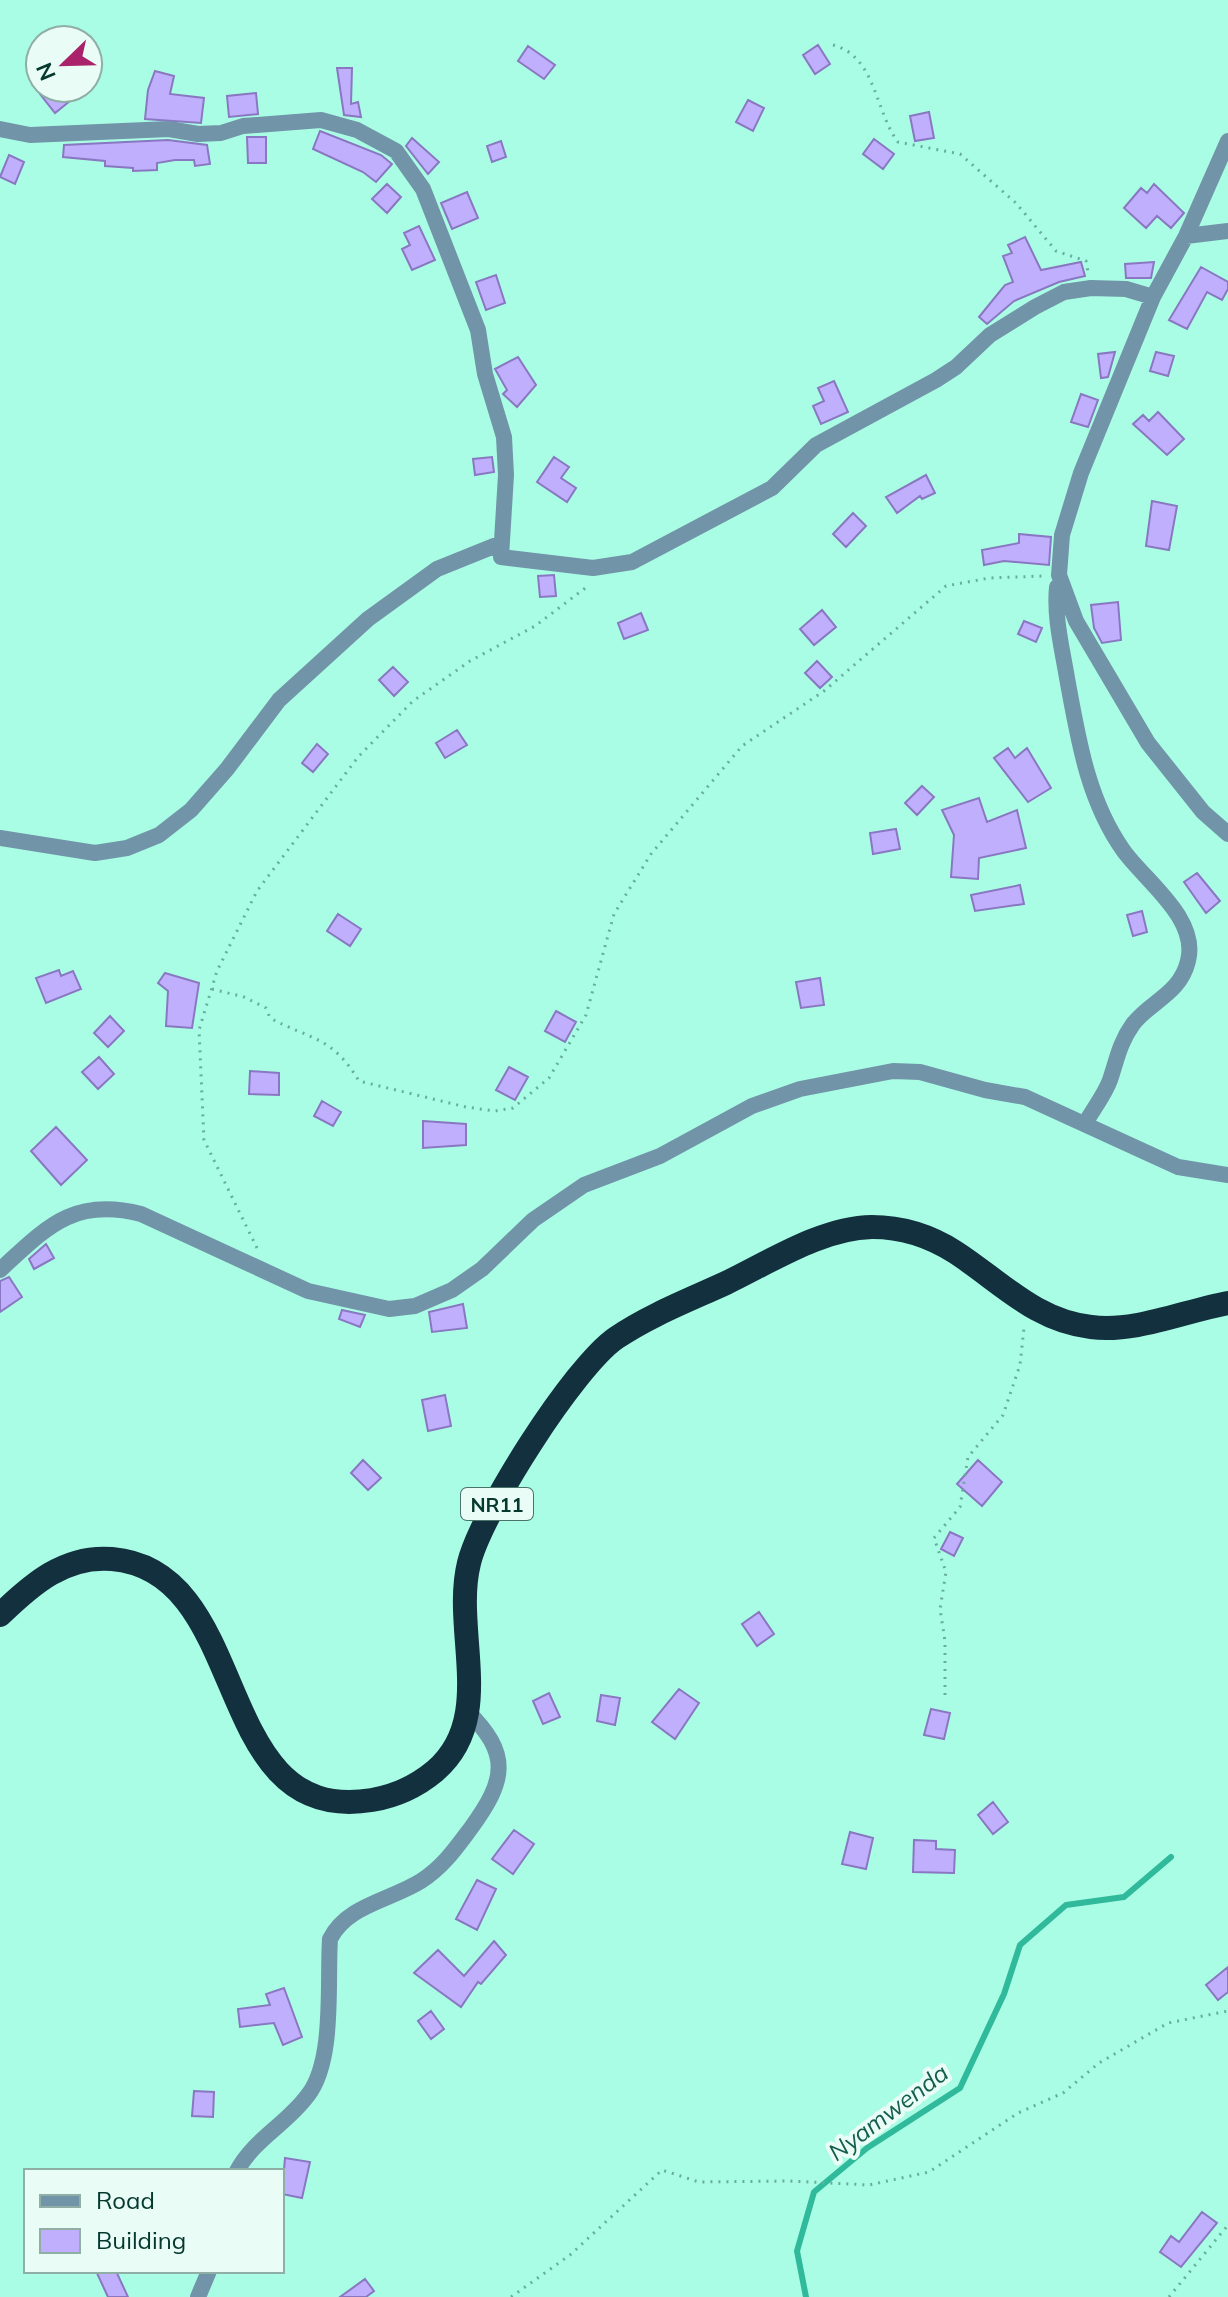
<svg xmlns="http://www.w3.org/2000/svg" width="1228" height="2297" font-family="Mulish,sans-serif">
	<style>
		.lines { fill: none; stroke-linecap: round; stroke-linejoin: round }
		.stream { stroke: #30ba9b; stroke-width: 6 }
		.building { fill: #c0affc; stroke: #8978c1; stroke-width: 2 }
		.path { stroke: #68ae9c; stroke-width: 3; stroke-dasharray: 2 6; stroke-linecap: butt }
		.street { stroke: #7194a8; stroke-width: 16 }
		.highway { stroke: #13303f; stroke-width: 24 }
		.labels { text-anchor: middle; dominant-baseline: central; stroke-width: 8; stroke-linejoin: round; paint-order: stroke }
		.shield { fill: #e9fcf6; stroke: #4a746a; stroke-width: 2 }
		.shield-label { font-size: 20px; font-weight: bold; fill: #06392e }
		.water-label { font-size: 24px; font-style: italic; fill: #155d4c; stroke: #e9fcf6 }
	</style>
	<rect width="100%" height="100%" fill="#aafde5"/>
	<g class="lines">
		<path class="stream" d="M806 2297 797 2251 814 2192 867 2148 960 2088 1004 1994 1020 1945 1066 1905 1124 1897 1171 1857"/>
	</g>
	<path class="building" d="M818 45 830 64 815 74 803 55Z
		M528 46 555 65 544 79 518 61Z
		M337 68H352L351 104 358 102 361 117 344 115Z
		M155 71 174 76 170 94 204 98 201 123 145 119 148 90Z
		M49 88H86L55 113 40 94Z
		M256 93 258 114 229 117 227 96Z
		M748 100 764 108 753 131 736 122Z
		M929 112 934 138 915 141 910 116Z
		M320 131 381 155 392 164 376 182 363 172 313 149Z
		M247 137H266V163H248Z
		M412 138 439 162 428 174 406 146Z
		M874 139 894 154 883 169 863 154Z
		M168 140 207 145 210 164 195 166 194 160H175L157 163V170L133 171V168L105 166V161L63 157 64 145Z
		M501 141 506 157 492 162 487 146Z
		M9 155 24 162 15 184 0 177Z
		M387 184 401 197 387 213 372 199Z
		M1154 184 1184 213 1171 228 1157 216 1146 228 1124 208 1141 188 1147 193Z
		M467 192 478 218 452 229 441 203Z
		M419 226 435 260 412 270 402 249 410 245 404 233Z
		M1025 237 1041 270 1081 262 1085 276 1059 282 1014 301 987 324 979 317 1005 285 1013 282 1003 256 1012 253 1008 245Z
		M1154 262 1151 278H1126L1125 264Z
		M1201 267 1228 282V289L1222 300 1207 292 1187 329 1169 320Z
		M496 275 505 303 486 310 476 282Z
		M1115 352 1108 377 1101 378 1098 354Z
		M1156 352 1174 356 1168 376 1150 371Z
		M518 357 536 385 517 407 503 394 507 390 495 369Z
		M834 381 848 412 821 424 813 406 824 401 818 388Z
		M1081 394 1098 400 1088 427 1071 422Z
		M1158 412 1184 439 1167 455 1133 424 1143 415 1149 421Z
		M492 457 494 472 475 475 473 459Z
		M554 457 569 467 561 478 576 488 567 502 537 482Z
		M926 475 935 493 922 499 920 496 897 513 886 497Z
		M1152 501 1177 506 1169 550 1146 546Z
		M853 513 866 526 846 547 833 534Z
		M1019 534 1051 537 1049 565 1004 561 984 565 982 550 1019 543Z
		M554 575 556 596 540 597 538 576Z
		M1118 602 1121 640 1102 643 1094 628 1091 605Z
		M822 610 836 627 814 645 800 629Z
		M641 613 648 630 624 639 618 623Z
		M1024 621 1042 628 1036 642 1018 634Z
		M817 661 832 677 820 688 805 673Z
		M393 667 408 682 394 696 379 680Z
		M457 730 467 745 445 758 436 743Z
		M317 744 328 754 313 772 302 763Z
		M1008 748 1015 758 1027 748 1051 788 1028 802 994 758Z
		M922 786 934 797 917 815 905 803Z
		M979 798 987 822 1017 810 1026 848 979 858 978 879 951 877 954 835 942 810Z
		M896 829 900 849 873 854 870 833Z
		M1197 873 1220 901 1206 913 1184 882Z
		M1020 885 1024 904 975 911 971 895Z
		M1142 911 1147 932 1133 936 1127 915Z
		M338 914 361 929 350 946 327 931Z
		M59 970 61 976 73 971 81 989 46 1003 36 978Z
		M165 973 199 983 192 1028 166 1026 168 991 158 983Z
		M820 978 824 1005 801 1008 796 982Z
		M556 1011 576 1022 565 1042 545 1031Z
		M110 1016 124 1031 108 1047 94 1033Z
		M99 1057 114 1074 98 1089 82 1072Z
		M509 1067 528 1077 515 1100 496 1090Z
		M250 1071 279 1073V1095L249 1094Z
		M322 1101 341 1112 333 1126 314 1116Z
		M423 1121 466 1124V1145L423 1148Z
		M56 1127 87 1160 61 1185 31 1151Z
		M46 1244 54 1258 34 1269 29 1259Z
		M9 1277 22 1297 0 1312V1281Z
		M463 1304 467 1328 432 1332 429 1312Z
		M342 1310 365 1315 360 1327 339 1319Z
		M445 1395 451 1426 428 1431 422 1400Z
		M363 1460 381 1478 368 1490 351 1473Z
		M978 1460 1002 1482 982 1506 957 1484Z
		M950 1532 963 1538 954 1556 941 1549Z
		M759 1612 774 1634 757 1646 742 1624Z
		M679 1689 699 1703 675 1739 652 1722Z
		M549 1693 560 1717 543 1724 533 1701Z
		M601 1695 620 1698 615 1725 597 1721Z
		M931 1709 950 1713 944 1739 924 1735Z
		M993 1802 1008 1822 993 1834 978 1815Z
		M514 1830 534 1844 513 1874 492 1859Z
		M850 1832 873 1838 866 1869 842 1864Z
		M914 1840 936 1841V1849L955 1850 954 1873 913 1872Z
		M477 1880 496 1889 477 1930 456 1919Z
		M494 1941 506 1955 481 1984 478 1982 461 2007 414 1973 438 1950 464 1976Z
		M1228 1967V1992L1218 2000 1206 1985Z
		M284 1988 302 2037 283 2045 274 2023 240 2027 238 2009 270 2005 266 1994Z
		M431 2011 444 2029 431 2039 418 2021Z
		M194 2091 214 2092 213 2117 192 2116Z
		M285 2158 310 2162 302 2198 282 2194Z
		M1202 2212 1217 2223 1181 2267 1160 2252 1171 2236 1179 2242Z
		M96 2271H116L128 2297H108Z
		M365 2279 374 2291 366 2297H340Z"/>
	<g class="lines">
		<path class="path" d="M833 45C876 56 875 112 898 142L960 154 1016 203 1056 251 1086 261 1088 272
			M212 989 244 997 266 1008 270 1018C311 1040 332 1036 359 1081L466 1107 495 1111 513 1108 549 1078 586 1015 614 914 651 854 742 746 824 691 946 586 989 578 1043 576
			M257 1248 204 1140 199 1030 217 971 257 891 358 757 413 701 470 661 535 626 588 586
			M945 1695V1641L940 1609 946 1572 934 1538 960 1507 968 1457 1003 1415 1020 1365 1024 1328
			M511 2297 570 2255 662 2170 699 2182 789 2181 869 2185 929 2172 1018 2113 1063 2093 1099 2063 1168 2023 1228 2011
			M1169 2297 1228 2225"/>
		<path class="street" d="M0 129 30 135 169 129 198 134 221 133 243 126 321 120 357 130 396 151 423 189 478 330 485 374 504 437 506 475 501 557 593 568 632 562 772 488 816 445 936 380 956 367 990 335 1035 307 1064 292 1091 288 1126 289 1153 297
			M1228 141 1186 236 1153 297 1081 473 1062 535 1059 575 1076 621 1148 743 1203 812 1228 834
			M1186 236 1228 231
			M1057 587C1054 617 1062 648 1067 678 1078 737 1087 799 1123 850 1144 880 1199 918 1188 961 1180 994 1151 1001 1133 1024 1120 1042 1117 1059 1110 1080 1105 1094 1094 1108 1086 1122
			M0 838 95 853 127 848 159 835 191 810 227 769 279 700 368 619 437 569 499 544
			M0 1270C47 1227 73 1197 141 1214L308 1291 389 1309 415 1306 452 1290 482 1269 533 1220 584 1185 660 1156 752 1106 800 1089 893 1071 920 1072 985 1090 1025 1097 1178 1167 1228 1175
			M237 2171C254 2139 287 2124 308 2095 335 2060 327 1983 330 1939 347 1905 391 1900 421 1881 443 1867 456 1848 471 1828 506 1780 511 1754 467 1711
			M198 2297 209 2271"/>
		<path class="highway" d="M0 1615C32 1584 65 1555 112 1559 255 1571 208 1827 372 1800 396 1796 417 1786 435 1771 497 1718 452 1631 469 1563 481 1513 574 1367 616 1338 650 1315 689 1300 726 1283 770 1262 821 1228 872 1227 902 1227 930 1236 955 1252 1000 1281 1035 1321 1091 1327 1135 1333 1184 1311 1228 1303"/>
	</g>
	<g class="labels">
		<rect class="shield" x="461" y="1488" width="72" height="32" rx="6"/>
		<g class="shield-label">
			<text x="497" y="1504">NR11</text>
		</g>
		<g class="water-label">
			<text transform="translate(888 2112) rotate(-37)">Nyamwenda</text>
		</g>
	</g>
	<rect x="24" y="2169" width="260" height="104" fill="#e9fcf6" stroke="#8eaea6" stroke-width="2"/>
	<rect x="40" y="2195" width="40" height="12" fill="#7194a8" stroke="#8eaea6" stroke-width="2"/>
	<text x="96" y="2209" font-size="24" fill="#06392e">Road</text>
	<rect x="40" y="2229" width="40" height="24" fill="#c0affc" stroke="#8eaea6" stroke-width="2"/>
	<text x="96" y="2249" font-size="24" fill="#06392e">Building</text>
	<g transform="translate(64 64) rotate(247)"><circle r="38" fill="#e9fcf6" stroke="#8eaea6" stroke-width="2"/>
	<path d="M0-6L14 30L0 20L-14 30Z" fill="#aa236a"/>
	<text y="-12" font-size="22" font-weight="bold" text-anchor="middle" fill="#06392e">N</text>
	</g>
</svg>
